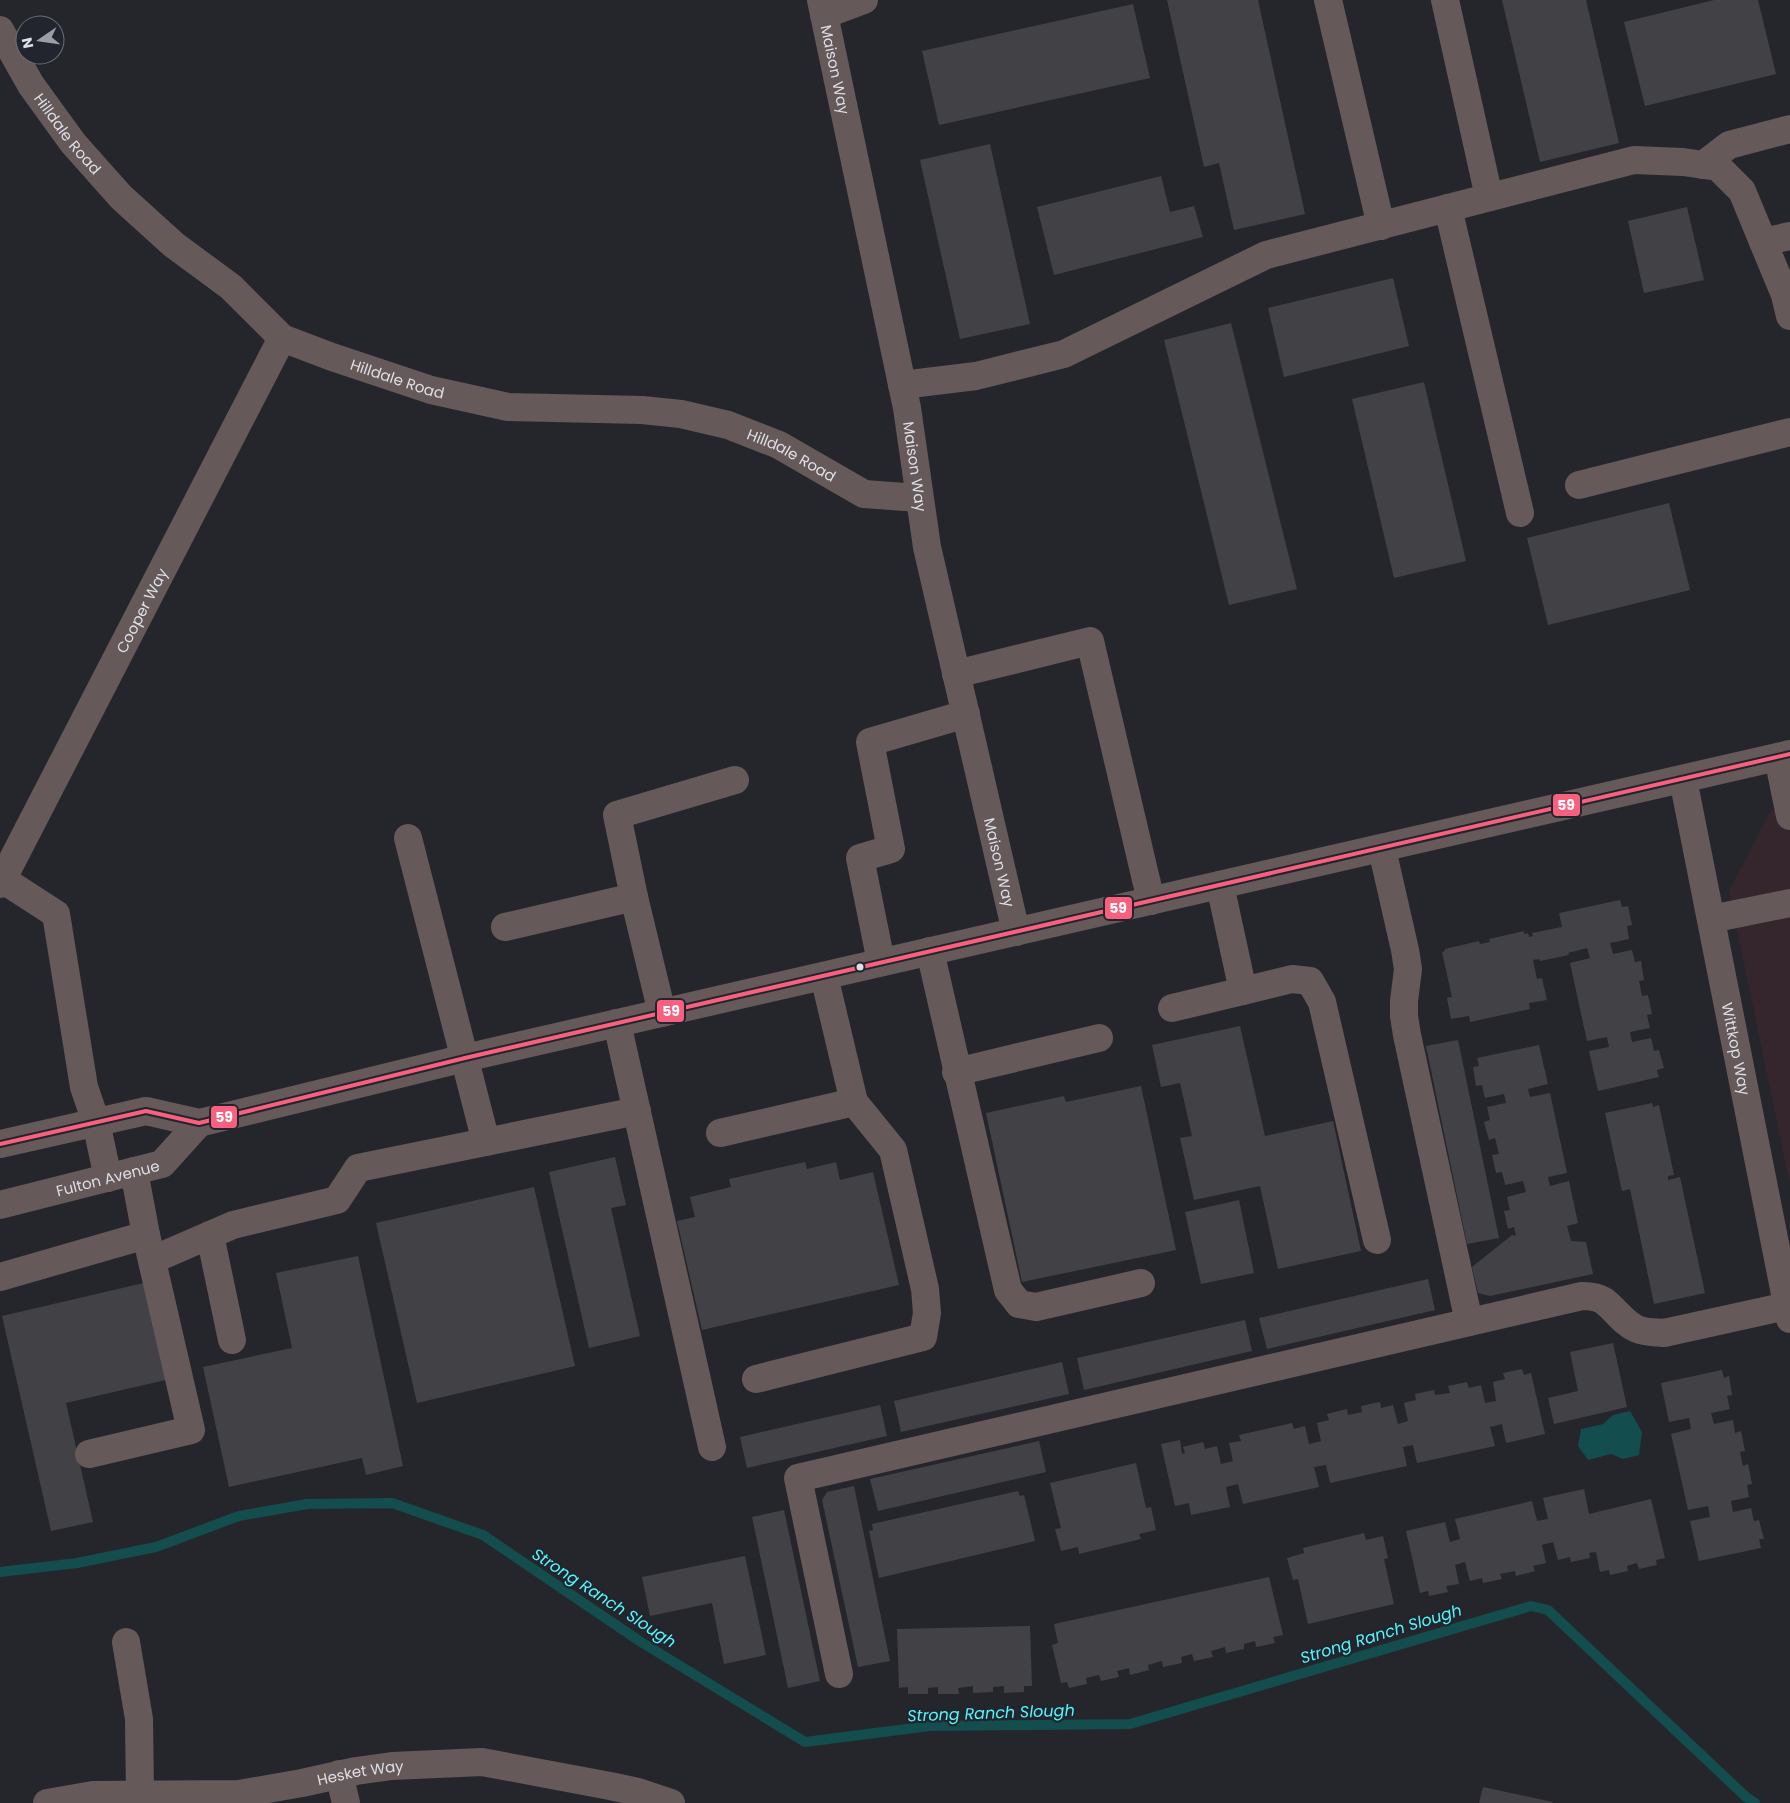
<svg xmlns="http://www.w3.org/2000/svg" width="1790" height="1803" font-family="Poppins,sans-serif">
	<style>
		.commercial { fill: #35262e }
		.water { fill: #134d4e }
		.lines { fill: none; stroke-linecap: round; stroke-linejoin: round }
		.stream { stroke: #134d4e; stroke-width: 10 }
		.building { fill: #424246 }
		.minor { stroke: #665959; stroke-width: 28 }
		.major { stroke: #66595a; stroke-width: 28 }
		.bus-1-casing { stroke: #22242e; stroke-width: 8 }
		.bus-1 { stroke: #f8607d; stroke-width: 4 }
		.bus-dot { fill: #dddfe6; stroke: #22242e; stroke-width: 2 }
		.labels { text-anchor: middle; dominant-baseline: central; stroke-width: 4.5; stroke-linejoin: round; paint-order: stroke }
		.street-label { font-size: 15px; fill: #dddfe6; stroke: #22242e }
		.water-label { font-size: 16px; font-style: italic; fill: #54f7fa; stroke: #22242e }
		.line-badge { stroke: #22242e; stroke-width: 2 }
		.badge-label { font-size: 14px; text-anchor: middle; font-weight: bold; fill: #fff }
	</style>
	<rect width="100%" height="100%" fill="#25262b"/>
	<path class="commercial" d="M1790 806V1185L1729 891 1771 810Z"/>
	<path class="water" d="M1630 1411 1642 1432 1639 1455 1623 1459 1611 1454 1588 1460 1578 1446 1581 1429 1603 1424 1613 1415Z"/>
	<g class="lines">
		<path class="stream" d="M0 1572 77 1563 156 1547 239 1516 307 1504 392 1503 483 1535 641 1642 805 1742 930 1726 1130 1724 1531 1606 1548 1610 1746 1797 1755 1803"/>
	</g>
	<path class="building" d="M1167 0H1258L1305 214 1234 230 1219 163 1204 167Z
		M1502 0H1586L1619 143 1540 162Z
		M1714 0H1758L1776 74 1645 106 1624 22Z
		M1133 4 1150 78 939 125 922 51Z
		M990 144 1030 324 960 339 920 160Z
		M1161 176 1170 212 1194 206 1203 237 1054 275 1037 207Z
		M1687 207 1704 280 1644 293 1628 221Z
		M1393 278 1409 346 1284 377 1268 308Z
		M1231 323 1297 589 1229 605 1164 340Z
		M1424 382 1466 561 1394 578 1352 399Z
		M1669 503 1690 590 1548 625 1527 538Z
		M1620 900 1622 907 1628 906 1632 925 1627 926 1629 939 1610 943 1613 954 1632 950 1635 962 1641 961 1644 980 1639 981 1642 996 1648 995 1652 1014 1647 1015 1650 1028 1630 1032 1632 1042 1651 1038 1654 1051 1659 1050 1664 1068 1657 1070 1659 1077 1598 1091 1589 1051 1609 1047 1607 1037 1587 1041 1570 963 1590 958 1587 948 1568 953 1569 955 1540 961 1539 959 1533 960 1537 979 1542 978 1547 1000 1529 1003 1530 1009 1470 1022 1469 1016 1451 1019 1447 998 1452 997 1442 952 1445 951V949L1479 941 1480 944 1490 942 1489 939 1524 931V934L1528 933 1529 937 1533 936 1532 933 1562 927 1559 913Z
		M1240 1026 1265 1136 1333 1121 1361 1251 1278 1269 1260 1186 1194 1200 1180 1138 1192 1136 1180 1083 1161 1087 1152 1045Z
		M1458 1040 1499 1238 1467 1244 1426 1046Z
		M1539 1045 1548 1084 1528 1089 1530 1097 1550 1093 1567 1173 1548 1177 1550 1186 1569 1181 1578 1223 1567 1226 1571 1241 1586 1242 1593 1274 1490 1296 1478 1293 1472 1267 1512 1235 1516 1236 1514 1227 1508 1229 1504 1211 1510 1210 1507 1197 1526 1192 1523 1181 1505 1185 1502 1172 1496 1173 1492 1155 1499 1154 1495 1138 1489 1140 1484 1122 1490 1120 1487 1107 1506 1103 1504 1094 1485 1098 1482 1085 1476 1086 1473 1067 1479 1066 1477 1058Z
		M1141 1086 1176 1250 1022 1282 986 1113 1064 1096 1066 1102Z
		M1652 1103 1653 1107 1659 1105 1674 1175 1668 1176V1180L1680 1177 1705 1293 1654 1304 1630 1189 1622 1191 1605 1113Z
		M615 1157 626 1205 611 1208 640 1336 589 1348 549 1172Z
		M805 1162 807 1169 836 1162 840 1180 873 1172 899 1285 702 1330 677 1221 695 1217 690 1197 731 1187 729 1179Z
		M534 1187 575 1366 417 1403 376 1223Z
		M1239 1200 1254 1273 1201 1284 1185 1212Z
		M358 1256 403 1466 366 1475 362 1458 229 1487 203 1367 292 1348 276 1273Z
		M1428 1279 1435 1310 1267 1349 1259 1318Z
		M148 1282 170 1379 66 1403 93 1522 51 1531 2 1316Z
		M1245 1320 1252 1351 1084 1390 1077 1358Z
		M1613 1343 1627 1407 1554 1424 1548 1398 1578 1391 1570 1352Z
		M1062 1362 1069 1394 901 1432 894 1401Z
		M1522 1369 1524 1375 1531 1373 1545 1434 1506 1443 1502 1424 1490 1427 1495 1446 1417 1463 1413 1445 1403 1447 1407 1466 1330 1483 1326 1465 1314 1467 1319 1487 1243 1504 1238 1484 1226 1487 1230 1507 1191 1515 1189 1503 1175 1506 1161 1444 1180 1440 1182 1454 1185 1453 1183 1447 1203 1442 1205 1449 1217 1446 1221 1464 1233 1461 1229 1443 1241 1441 1239 1435 1292 1423 1294 1429 1305 1426 1309 1444 1321 1441 1317 1423 1329 1420 1327 1414 1347 1409 1348 1415 1362 1412 1361 1406 1380 1402 1381 1408 1393 1405 1398 1424 1408 1421 1404 1403 1416 1400 1415 1394 1434 1390 1435 1395 1450 1393 1448 1386 1467 1382 1469 1388 1481 1385 1485 1403 1496 1401 1493 1382 1505 1379 1503 1373Z
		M1722 1370 1724 1378 1729 1376 1732 1395 1727 1396 1730 1409 1711 1413 1714 1424 1733 1420 1735 1433 1741 1431 1745 1451 1740 1452 1743 1466 1748 1464 1752 1484 1747 1485 1749 1497 1731 1501 1733 1512 1751 1508 1754 1521 1759 1520 1764 1539H1759L1761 1548 1699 1561 1690 1521 1710 1517 1708 1506 1688 1510 1671 1434 1691 1429 1689 1418 1669 1422 1661 1383Z
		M880 1405 887 1436 747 1468 740 1437Z
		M1039 1441 1046 1472 878 1511 870 1479Z
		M1136 1463 1146 1508 1151 1507 1156 1530 1139 1534 1141 1539 1079 1554 1078 1547 1061 1551 1055 1529 1061 1528 1050 1483Z
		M854 1486 890 1661 858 1667 822 1500 827 1492Z
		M1584 1489 1589 1514 1651 1499 1665 1558 1656 1560 1657 1565 1639 1569 1637 1563 1627 1566 1628 1571 1610 1575 1609 1570 1600 1572 1596 1552 1589 1553 1590 1558 1571 1562 1570 1557 1558 1560 1553 1542 1542 1545 1546 1563 1533 1566 1535 1571 1516 1576 1515 1571 1500 1574 1502 1579 1483 1583 1482 1578 1470 1581 1465 1562 1455 1565 1459 1584 1446 1586 1448 1592 1429 1596 1428 1591 1420 1593 1406 1531 1445 1522 1450 1542 1460 1539 1455 1519 1532 1501 1537 1521 1548 1519 1543 1498Z
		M1018 1491 1020 1496 1024 1495 1035 1541 879 1578 869 1531 873 1530 872 1524Z
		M784 1510 820 1681 788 1688 752 1517Z
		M1364 1533 1366 1540 1383 1536 1388 1558 1384 1559 1394 1604 1308 1624 1298 1579 1293 1580 1287 1558 1304 1553 1303 1548Z
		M745 1556 766 1655 724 1664 712 1603 650 1616 642 1577Z
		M1269 1577 1283 1635 1273 1637 1275 1643 1256 1647 1255 1641 1244 1644V1649L1226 1653 1225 1647 1211 1651 1213 1657 1194 1661 1192 1654 1181 1657 1182 1663 1163 1667 1162 1661 1148 1665 1149 1670 1130 1675 1129 1668 1117 1671 1119 1677 1101 1681 1099 1675 1086 1678 1087 1684 1069 1688 1067 1682 1061 1683 1052 1645 1058 1643 1054 1624Z
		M1030 1626 1032 1686H1024V1692L1004 1693V1686L993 1687V1692L973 1693V1686L958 1688 959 1694H938V1687L928 1688V1694H908V1687L899 1688 897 1629Z
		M1483 1787 1553 1802 1552 1803H1479Z"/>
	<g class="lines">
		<g class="minor">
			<path id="s1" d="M821 0 907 408 927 547 1016 932"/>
			<path d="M1328 0 1381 226"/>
			<path d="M1445 0 1489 197"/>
			<path d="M824 15 864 0"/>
			<path id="s2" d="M0 30 31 85 73 143 121 197 174 245 231 287 282 338 332 357 431 390 508 407 642 410 681 414 728 425 779 445 864 494 919 498"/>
			<path d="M1703 165 1729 145 1790 129"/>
			<path d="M1448 208 1520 513"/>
			<path d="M1763 242 1790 236"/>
			<path d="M902 385 976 376 1064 354 1266 255 1634 160 1683 162 1718 167 1742 191 1785 295 1790 316"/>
			<path d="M1579 485 1790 432"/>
			<path d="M956 674 1090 641 1151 901"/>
			<path d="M1778 757 1790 816"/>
			<path id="s3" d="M1683 779 1790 1319"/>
			<path d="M408 838 486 1142"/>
			<path d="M1382 849 1405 950 1408 969 1404 1001V1016L1407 1035 1469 1322"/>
			<path d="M2 879 56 914 84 1087 96 1122 108 1178"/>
			<path id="s4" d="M0 884 282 338"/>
			<path d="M1220 885 1243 991 1292 979 1310 981 1322 1002 1377 1240"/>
			<path d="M634 897 617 815 735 780"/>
			<path d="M1711 919 1790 903"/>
			<path d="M505 927 634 897 662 1013"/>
			<path d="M930 951 1008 1290 1019 1304 1036 1307 1141 1283"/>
			<path d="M881 962 860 858 891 849 870 742 966 714"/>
			<path d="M1172 1008 1243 991"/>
			<path d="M617 1023 712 1447"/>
			<path d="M956 1072 1099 1038"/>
			<path d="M720 1133 854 1102 824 976"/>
			<path d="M210 1235 232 1340"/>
			<path d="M152 1260 233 1225 337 1200 358 1168 637 1111"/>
			<path d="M0 1277 146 1235"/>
			<path d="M756 1379 923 1337 927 1313 925 1289 893 1150 854 1102"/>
			<path d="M89 1454 191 1430 146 1235 134 1171"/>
			<path d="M126 1642 139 1719 140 1794"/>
			<path d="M839 1674 798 1478 1582 1296C1589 1296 1598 1297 1604 1301 1616 1310 1623 1323 1637 1329 1646 1333 1655 1332 1664 1333L1787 1306"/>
			<path d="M339 1774 346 1803"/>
			<path id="s5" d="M47 1803 93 1795 239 1794 302 1783 356 1771 392 1766 482 1762 610 1786 638 1792 671 1803"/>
		</g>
		<g class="major">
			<path d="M0 1144 146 1111 199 1123 465 1058 1790 754"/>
			<path id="s6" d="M0 1205 162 1164 199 1123"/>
		</g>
		<g class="bus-1-casing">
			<path id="bus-1" d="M0 1144 146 1111 199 1123 465 1058 1790 754"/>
		</g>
		<use href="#bus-1" class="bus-1"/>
	</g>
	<circle class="bus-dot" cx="860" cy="967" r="4.5"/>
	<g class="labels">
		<g class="street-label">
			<text stroke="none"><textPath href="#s1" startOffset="71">Maison Way</textPath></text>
			<text stroke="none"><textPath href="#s2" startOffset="124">Hilldale Road</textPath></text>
			<text stroke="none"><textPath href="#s2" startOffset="544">Hilldale Road</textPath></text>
			<text stroke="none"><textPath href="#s2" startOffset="950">Hilldale Road</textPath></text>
			<text stroke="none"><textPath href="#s1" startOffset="476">Maison Way</textPath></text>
			<text stroke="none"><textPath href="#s4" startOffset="308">Cooper Way</textPath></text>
			<text stroke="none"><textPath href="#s1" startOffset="881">Maison Way</textPath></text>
			<text stroke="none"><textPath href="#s3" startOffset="275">Wittkop Way</textPath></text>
			<text stroke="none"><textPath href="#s6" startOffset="111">Fulton Avenue</textPath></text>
			<text stroke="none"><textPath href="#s5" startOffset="316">Hesket Way</textPath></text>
		</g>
		<g class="water-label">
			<text transform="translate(604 1598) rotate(33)">Strong Ranch Slough</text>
			<text transform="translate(1381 1634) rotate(-17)">Strong Ranch Slough</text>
			<text transform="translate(991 1713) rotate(-2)">Strong Ranch Slough</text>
		</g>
	</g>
	<g class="line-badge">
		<rect x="1552" y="793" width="29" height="24" rx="5" fill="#f8607d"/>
		<rect x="1104" y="896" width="29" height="24" rx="5" fill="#f8607d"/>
		<rect x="656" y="999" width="29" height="24" rx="5" fill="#f8607d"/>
		<rect x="210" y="1105" width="28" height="24" rx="5" fill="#f8607d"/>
	</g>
	<g class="badge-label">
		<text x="1566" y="810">59</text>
		<text x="1118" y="913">59</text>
		<text x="671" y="1016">59</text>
		<text x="224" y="1122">59</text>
	</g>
	<g transform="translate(40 40) rotate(257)"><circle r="24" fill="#22242e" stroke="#6d6f78"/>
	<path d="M0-4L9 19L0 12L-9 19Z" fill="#9d9ea5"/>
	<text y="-8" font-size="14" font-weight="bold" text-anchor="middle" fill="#dddfe6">N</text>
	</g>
</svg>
